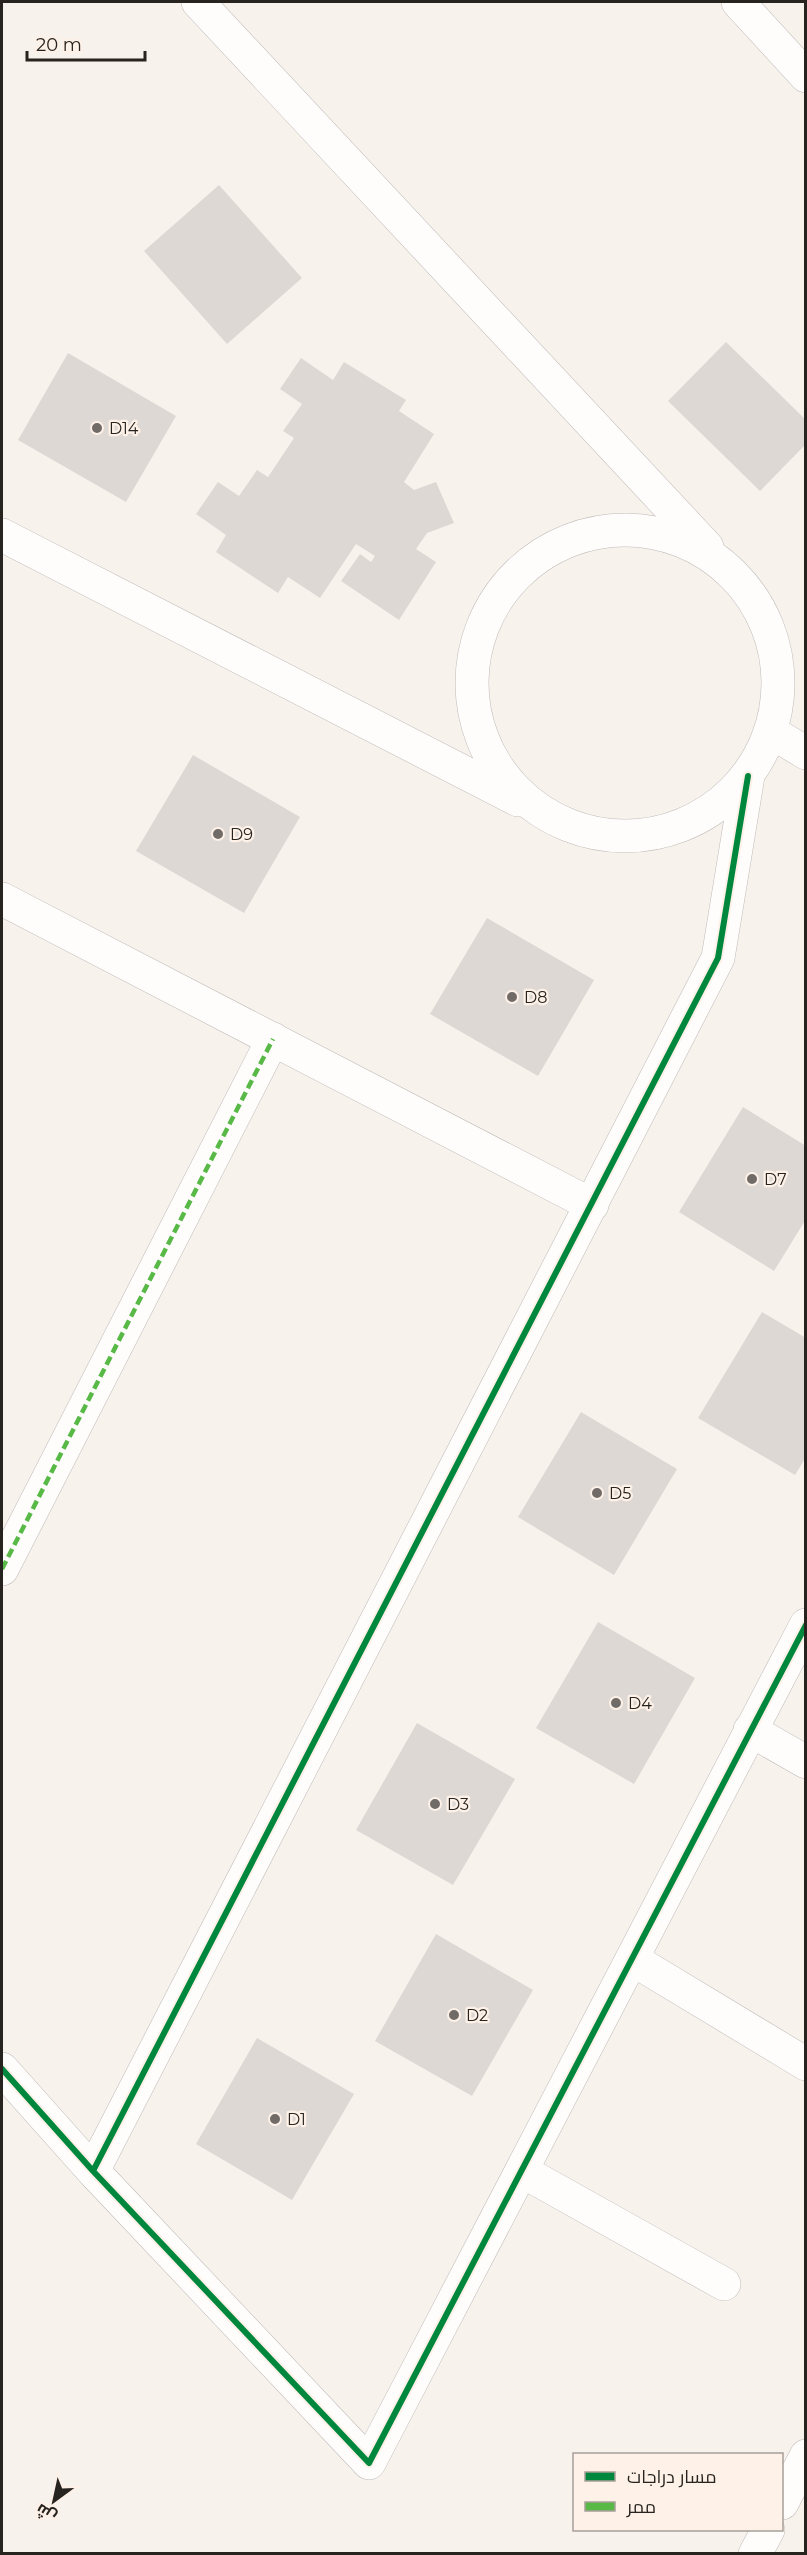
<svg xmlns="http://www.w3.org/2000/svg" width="807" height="2555" font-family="Montserrat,Cairo,sans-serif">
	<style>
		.building { fill: #ded8d5 }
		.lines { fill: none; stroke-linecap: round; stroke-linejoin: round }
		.minor-casing { stroke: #bfbab7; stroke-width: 34 }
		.minor { stroke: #fefdfc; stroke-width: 33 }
		.quiet { stroke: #58b947; stroke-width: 4.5; stroke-dasharray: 9 4.5; stroke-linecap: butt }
		.cycleway-casing { stroke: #fdf1e8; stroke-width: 10 }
		.cycleway { stroke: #00873e; stroke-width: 6 }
		.poi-dot { fill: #706b67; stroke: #fdf1e8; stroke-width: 2 }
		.labels { text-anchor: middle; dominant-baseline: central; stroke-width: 4.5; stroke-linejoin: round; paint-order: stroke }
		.poi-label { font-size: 16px; fill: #27231f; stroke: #fdf1e8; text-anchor: start }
	</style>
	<rect width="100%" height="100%" fill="#f8f2ed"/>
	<path class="building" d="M219 185 302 278 227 344 144 251Z
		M726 342 806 420V444L760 491 668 401Z
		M68 353 176 416 126 502 18 440Z
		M301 358 333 380 344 362 406 400 399 411 434 434 404 482 414 490 436 482 454 523 427 533 416 549 436 562 399 620 341 581 360 554 371 562 375 556 356 544 320 598 288 577 278 593 216 552 226 535 196 514 218 482 239 496 257 470 268 477 294 438 283 431 302 404 280 389Z
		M193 755 300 817 244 913 136 851Z
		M487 918 594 980 538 1076 430 1014Z
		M743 1107 806 1146V1219L774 1271 679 1212Z
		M762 1312 806 1338V1457L795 1475 698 1418Z
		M581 1412 677 1469 614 1575 518 1517Z
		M598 1622 695 1678 634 1784 536 1728Z
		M417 1723 515 1779 453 1885 356 1830Z
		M436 1934 533 1990 472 2096 375 2041Z
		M257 2038 354 2094 292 2200 196 2144Z"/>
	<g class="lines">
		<g class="minor-casing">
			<path id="minor" d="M198 2 707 547
				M738 2 806 76
				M472 683a153 153 0 1 1 306 0a153 153 0 1 1-306 0Z
				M2 535 518 800
				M771 732 806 753
				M2 899 592 1205
				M2 1569 273 1039
				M750 1730 806 1762
				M632 1959 806 2064
				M2 2069 93 2171 369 2463 806 1625
				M93 2171 718 958 748 776
				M522 2171 724 2284
				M782 2503 806 2456
				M755 2554 768 2530"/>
		</g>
		<use href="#minor" class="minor"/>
		<path class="quiet" d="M2 1569 273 1039"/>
		<g class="cycleway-casing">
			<path id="cycleway" d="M2 2069 93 2171 369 2463 806 1625
				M93 2171 718 958 748 776"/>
		</g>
		<use href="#cycleway" class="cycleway"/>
	</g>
	<g class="poi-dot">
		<circle cx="97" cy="428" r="6"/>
		<circle cx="218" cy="834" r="6"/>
		<circle cx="512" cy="997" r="6"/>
		<circle cx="752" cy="1179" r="6"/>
		<circle cx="597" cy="1493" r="6"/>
		<circle cx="616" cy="1703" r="6"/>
		<circle cx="435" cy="1804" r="6"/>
		<circle cx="454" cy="2015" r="6"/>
		<circle cx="275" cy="2119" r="6"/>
	</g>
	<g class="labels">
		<g class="poi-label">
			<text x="109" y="428">D14</text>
			<text x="230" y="834">D9</text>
			<text x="524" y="997">D8</text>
			<text x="764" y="1179">D7</text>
			<text x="609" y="1493">D5</text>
			<text x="628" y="1703">D4</text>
			<text x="447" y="1804">D3</text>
			<text x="466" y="2015">D2</text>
			<text x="287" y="2119">D1</text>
		</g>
	</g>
	<rect width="807" height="2555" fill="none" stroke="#27231f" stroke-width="6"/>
	<rect x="573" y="2453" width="210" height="78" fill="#fdf1e8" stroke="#a79f98" stroke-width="1.5"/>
	<rect x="585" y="2472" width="30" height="9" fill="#00873e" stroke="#a79f98" stroke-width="1.5"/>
	<text x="627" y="2483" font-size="18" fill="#27231f">مسار دراجات</text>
	<rect x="585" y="2502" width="30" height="9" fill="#58b947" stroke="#a79f98" stroke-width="1.5"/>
	<text x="627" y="2513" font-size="18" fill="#27231f">ممر</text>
	<g transform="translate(54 2501) rotate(213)" stroke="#fdf1e8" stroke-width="4.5" paint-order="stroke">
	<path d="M0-4.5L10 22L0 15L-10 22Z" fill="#27231f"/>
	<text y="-9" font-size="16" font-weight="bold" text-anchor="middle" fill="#27231f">ش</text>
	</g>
	<path d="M27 51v9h118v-9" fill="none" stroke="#27231f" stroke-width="3"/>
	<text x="36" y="51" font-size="18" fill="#27231f" stroke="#fdf1e8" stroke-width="4.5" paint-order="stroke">20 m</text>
</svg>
